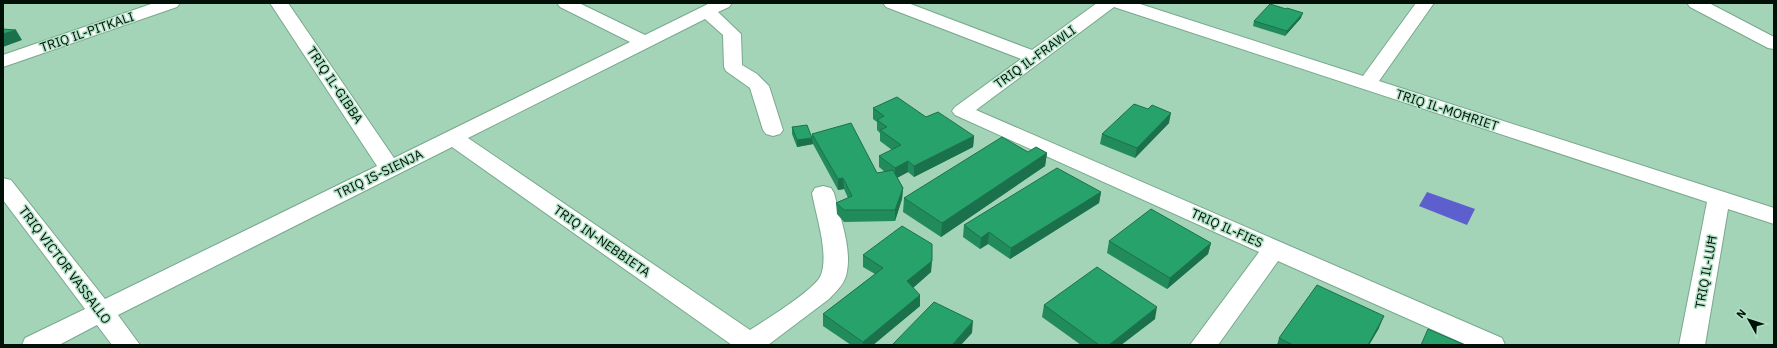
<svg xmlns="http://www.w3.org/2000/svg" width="1777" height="348" font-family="'IBM Plex Sans',sans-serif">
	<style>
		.water { fill: #5e5fce }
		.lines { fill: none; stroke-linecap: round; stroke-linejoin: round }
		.minor-casing { stroke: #79a88d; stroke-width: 2 }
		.tertiary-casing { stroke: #79a88d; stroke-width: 2 }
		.minor { fill: #fff; fill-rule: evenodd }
		.tertiary { fill: #fff; fill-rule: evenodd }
		.wall { fill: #228b5c }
		.shaded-wall { fill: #1b714b }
		.building { fill: #27a26b; stroke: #1b714b }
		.labels { text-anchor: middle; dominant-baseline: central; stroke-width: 3; stroke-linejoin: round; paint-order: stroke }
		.street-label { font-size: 13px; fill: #021108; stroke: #b0e1c4 }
	</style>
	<rect width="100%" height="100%" fill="#a3d4b7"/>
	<path class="water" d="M1427 192 1475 209 1467 225 1419 206Z"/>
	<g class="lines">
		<g class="minor-casing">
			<path id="minor" d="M270 3H288L394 158 630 42 560 7 557 3H579L645 35 710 3H732L729 7 718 12 741 34 742 65 757 74 769 86 783 130 780 134 773 136 766 134 763 130 750 88 726 71 724 67 723 35 705 19 468 138 750 330C764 321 816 289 821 275 829 253 816 216 812 193L815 188 823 186 831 188 834 193C840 218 853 250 846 276 843 285 836 292 829 299L768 345H732L452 147 118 315 140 345H112L97 325 59 345H22L25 338 85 309 3 200V178L11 180 105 299 377 166Z
				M883 3H908L1032 50 1097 3H1137L1363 76 1416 3H1434L1379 81 1774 208V224L1728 209 1705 345H1679L1707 202 1114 7 976 110 1502 338 1505 345H1467L1278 261 1218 345H1190L1259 252 955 115 952 111 955 107 1021 59 886 7Z
				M1687 3H1709L1774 37V49L1768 48 1690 7Z"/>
		</g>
		<g class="tertiary-casing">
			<path id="tertiary" d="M154 3H180L177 7 3 67V55Z"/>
		</g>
		<use href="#minor" class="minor"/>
		<use href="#tertiary" class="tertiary"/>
	</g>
	<path class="wall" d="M1301 18 1285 36 1253 26 1254 21Z
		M873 108 926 117 974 136 973 147 914 177 908 172 897 178 903 188 902 199 895 221 844 222 837 214 836 203 848 198 844 189 838 190 813 144 797 147 792 134V127L812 138V134L877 173 885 172 879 167V156L892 150 880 141V133L877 130V122L873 119Z
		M1169 123 1135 158 1100 144 1102 134Z
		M1047 153 1045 166 941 237 903 212 904 198Z
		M1101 192 1099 203 1010 259 988 244 980 249 963 237 964 225Z
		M1109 241 1211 243 1208 254 1167 289 1107 253Z
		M932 244 931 272 913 288 920 306 873 345H851L823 326V314L875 274 863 267V255Z
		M1044 305 1155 319 1121 345H1081L1042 317Z
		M1379 328 1369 345H1277L1279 338Z"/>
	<path class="shaded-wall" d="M1303 13 1301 18 1285 36 1287 31Z
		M16 30 22 40 3 47V34Z
		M1171 113 1169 123 1135 158 1137 148Z
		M974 136 973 147 914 177V166Z
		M812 138 813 144 797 147V140Z
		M1047 153 1045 166 941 237 942 223Z
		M908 161V172L895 179V168Z
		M843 178 844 189 838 190V179Z
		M903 188 902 199 895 221V210Z
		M1101 192 1099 203 1010 259 1011 248Z
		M989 232 988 244 980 249 981 238Z
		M1211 243 1208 254 1167 289 1170 278Z
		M932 261 931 272 907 293V281Z
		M920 295V306L873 345H863V342Z
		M1157 307 1155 319 1121 345H1109Z
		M1384 316 1379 328 1369 345H1368Z
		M973 321 972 333 961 345H952Z"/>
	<path class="building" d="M1270 4 1286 9 1287 8 1303 13 1287 31 1254 21Z
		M3 29 16 30 3 34Z
		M897 97 926 117 938 112 974 136 914 166 908 161 895 168 879 156 901 145 880 130 887 127 877 120 884 116 873 108Z
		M1134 104 1148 109 1152 105 1171 113 1137 148 1102 134Z
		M851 123 877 173 893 170 903 188 895 210H844L836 203 852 196 843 178 838 179 812 134Z
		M807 125 812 138 797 140 792 127Z
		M1002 137 1028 152 1036 147 1047 153 942 223 904 198Z
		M1057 168 1101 192 1011 248 989 232 981 238 964 225Z
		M1151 209 1211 243 1170 278 1109 241Z
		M902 226 932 244V261L907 281 920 295 863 342 823 314 883 268 863 255Z
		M1097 267 1157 307 1109 345H1099L1044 305Z
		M1317 285 1384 316 1368 345H1293L1279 338Z
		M934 302 973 321 952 345H892Z
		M1428 329 1465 345H1421Z"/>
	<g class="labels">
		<g class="street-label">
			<text transform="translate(87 32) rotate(-19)">TRIQ IL-PITKALI</text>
			<text transform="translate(1035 57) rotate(-36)">TRIQ IL-FRAWLI</text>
			<text transform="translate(335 85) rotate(56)">TRIQ IL-GIBBA</text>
			<text transform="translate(1447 110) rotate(18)">TRIQ IL-MOĦRIET</text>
			<text transform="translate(379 174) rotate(-26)">TRIQ IS-SIENJA</text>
			<text transform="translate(1227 228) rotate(24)">TRIQ IL-FIES</text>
			<text transform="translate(602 241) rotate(35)">TRIQ IN-NEBBIETA</text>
			<text transform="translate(65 265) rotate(53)">TRIQ VICTOR VASSALLO</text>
			<text transform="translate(1706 272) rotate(-80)">TRIQ IL-LUĦ</text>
		</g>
	</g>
	<rect width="1777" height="348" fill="none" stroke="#021108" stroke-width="8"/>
	<g transform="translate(1749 320) rotate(309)" stroke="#b0e1c4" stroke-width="3" paint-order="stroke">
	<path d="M0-3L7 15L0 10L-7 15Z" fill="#021108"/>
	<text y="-6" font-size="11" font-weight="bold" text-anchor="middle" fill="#021108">N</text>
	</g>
</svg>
